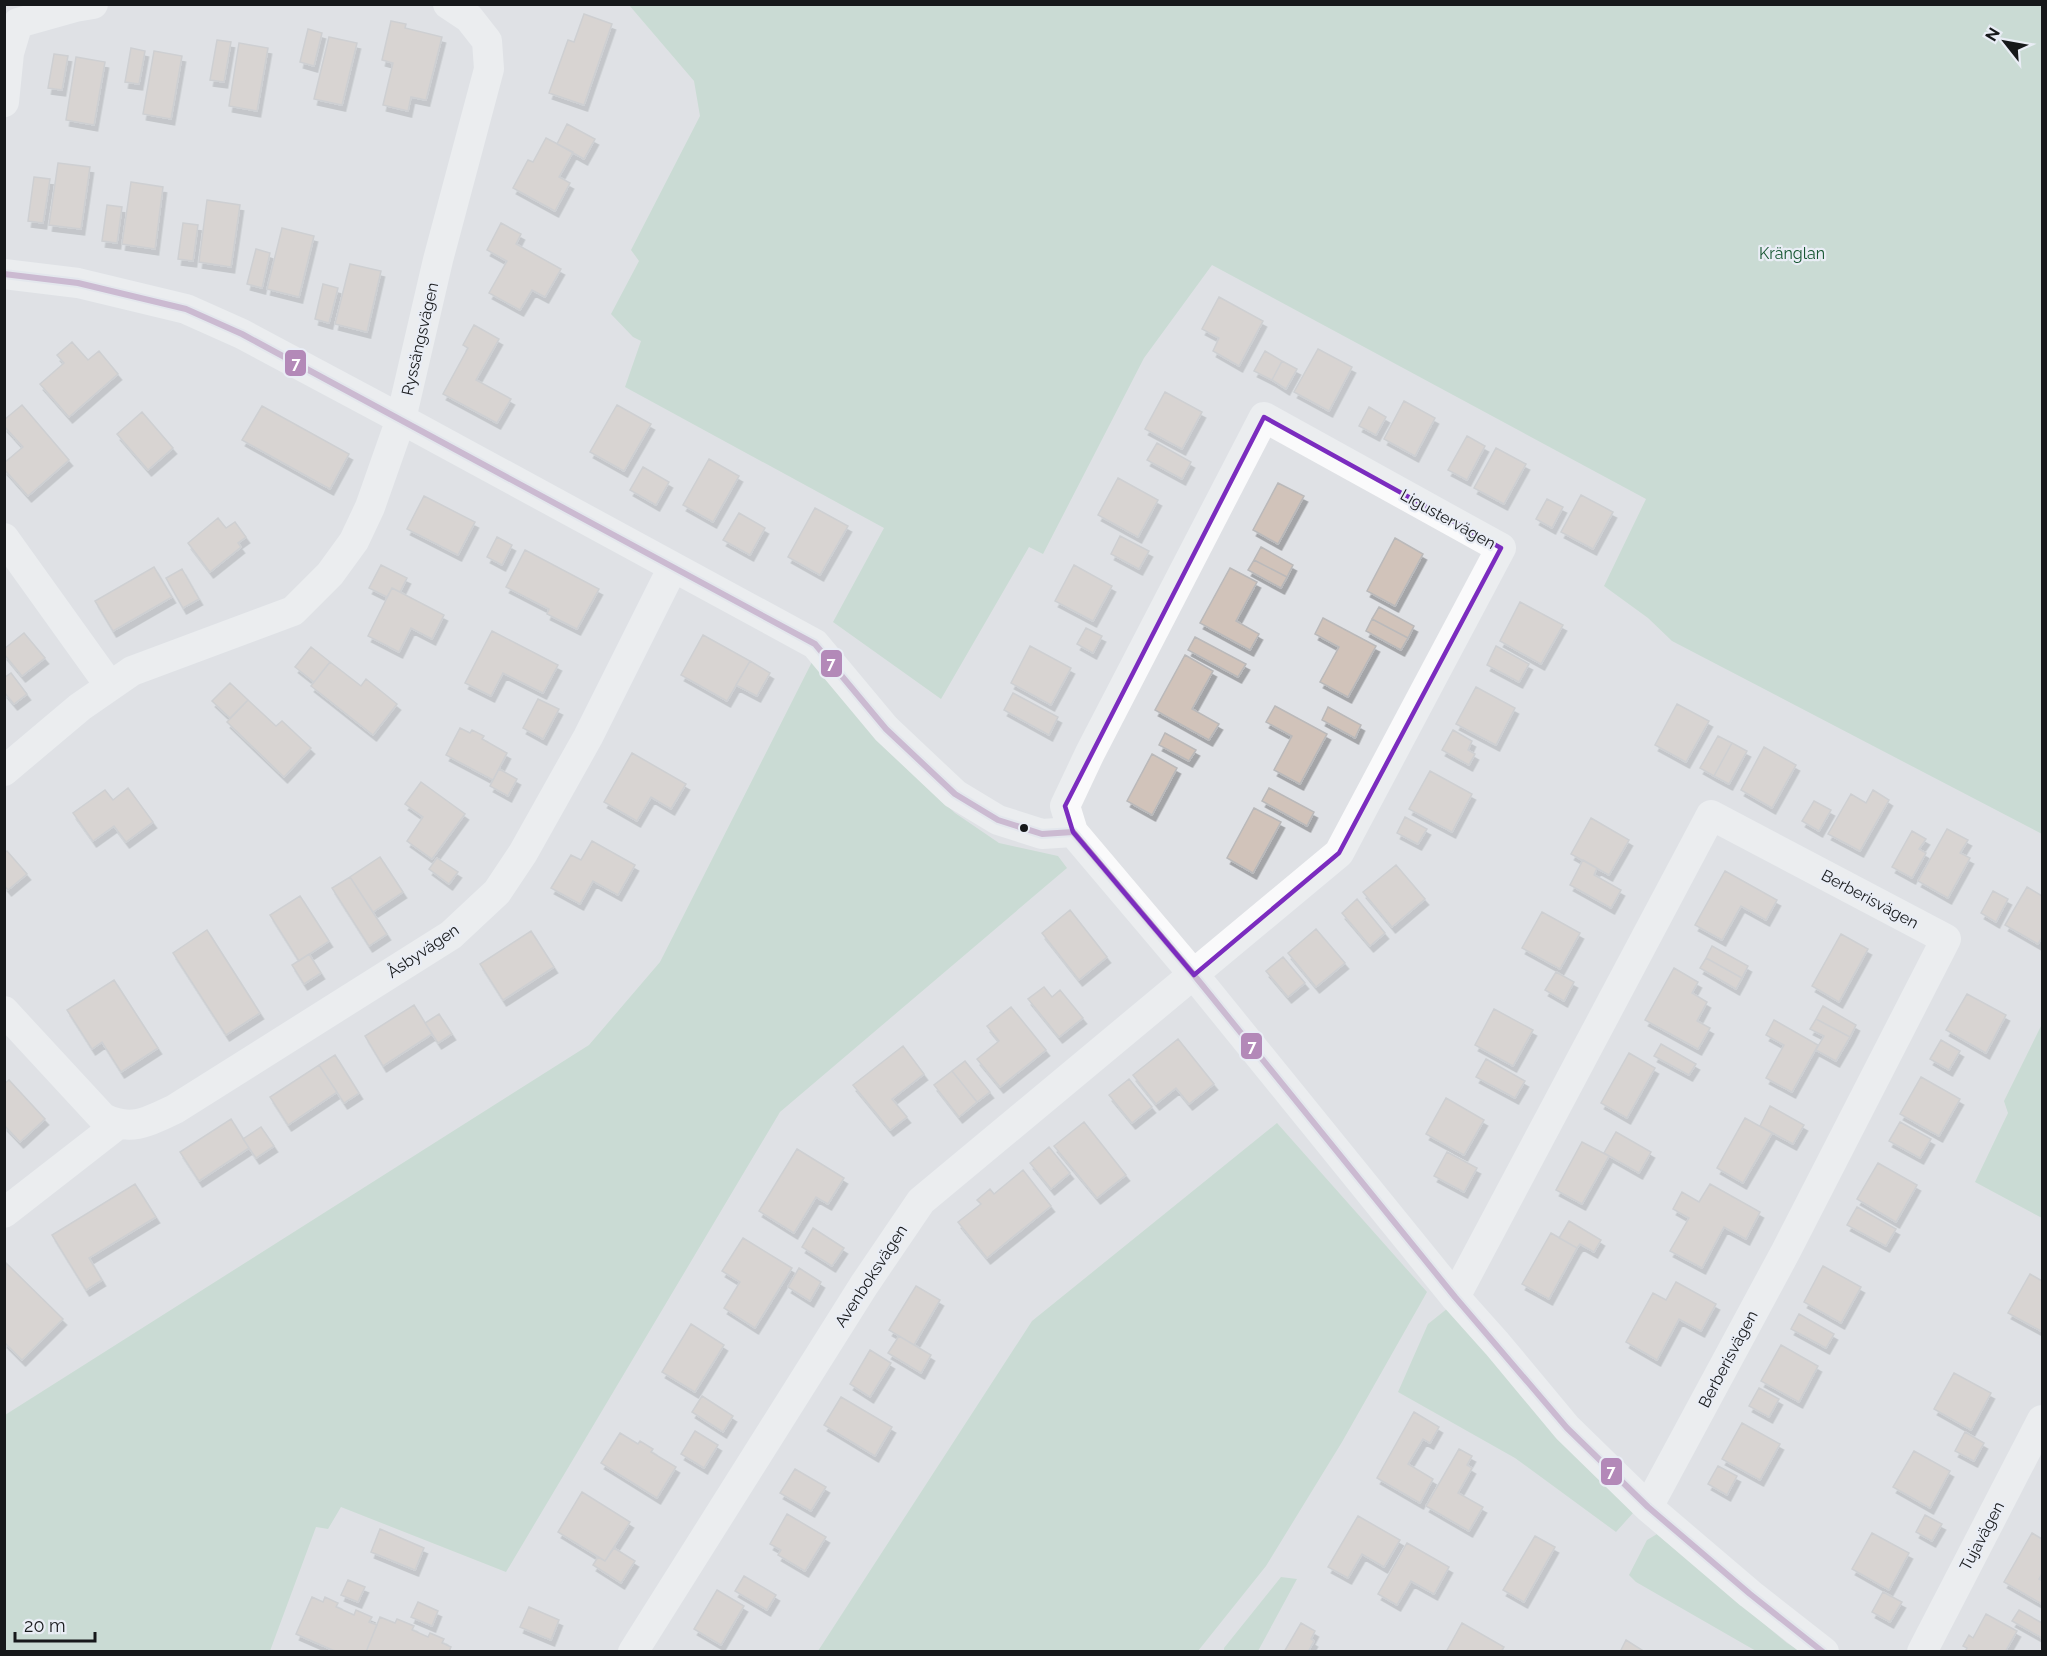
<svg xmlns="http://www.w3.org/2000/svg" width="2047" height="1656" font-family="Raleway,sans-serif">
	<style>
		.green { fill: #b2d3be }
		.building { fill: #d1c3ba; stroke: #bab9ba; stroke-width: 1.5; filter: url(#shadow) }
		.lines { fill: none; stroke-linecap: round; stroke-linejoin: round }
		.minor { stroke: #fafafb; stroke-width: 30 }
		.bus-1-casing { stroke: #e9edf5; stroke-width: 10 }
		.bus-1 { stroke: #b389b8; stroke-width: 6 }
		.marked { fill: none; stroke: #7b2cbf; stroke-width: 4.5; stroke-linejoin: round }
		.bus-dot { fill: #16181a; stroke: #e9edf5; stroke-width: 2 }
		.labels { text-anchor: middle; dominant-baseline: central; stroke-width: 4.5; stroke-linejoin: round; paint-order: stroke }
		.park-label { font-size: 16px; fill: #155531; stroke: #e9edf5 }
		.street-label { font-size: 16px; fill: #16181a; stroke: #e9edf5 }
		.line-badge { stroke: #e9edf5; stroke-width: 2 }
		.badge-label { font-size: 16px; text-anchor: middle; font-weight: bold; fill: #fff }
	</style>
	<defs>
		<filter id="shadow"><feDropShadow dx="3.5" dy="6" stdDeviation="0" flood-color="#0004"/></filter>
	</defs>
	<rect width="100%" height="100%" fill="#dfe1e5"/>
	<path class="green" d="M629 5H2042V834L1672 641 1648 618 1604 586 1646 499 1212 265 1144 358 1043 554 1029 547 941 699 833 622 884 528 625 387 641 341 633 337 611 314 639 261 631 250 700 116 694 81Z
		M812 662 877 740 955 813 999 843 1058 856 1067 868 780 1112 506 1572 341 1507 328 1529 316 1527 270 1651 5 1652V1415L589 1045 660 962Z
		M2042 1024V1218L1975 1182 2008 1113 2004 1101Z
		M1277 1123 1427 1292 1342 1442 1266 1566 1198 1651H818L1032 1321Z
		M1448 1308 1521 1391 1633 1513 1616 1532 1515 1458 1398 1392 1428 1324Z
		M1657 1534 1787 1643 1800 1651H1756L1636 1582 1629 1575 1647 1540Z
		M1281 1577 1297 1579 1258 1651H1224V1648Z"/>
	<path class="building" d="M584 14 612 24 584 105 549 93 568 40 574 42Z
		M391 21 406 24 405 28 442 37 426 100 411 97 408 111 383 105 393 63 382 60Z
		M308 29 322 33 314 66 300 62Z
		M329 37 357 43 342 105 314 99Z
		M217 40 231 42 224 82 210 80Z
		M239 43 268 48 257 111 229 106Z
		M131 48 145 51 139 84 125 82Z
		M154 51 182 56 171 119 143 114Z
		M54 54 68 56 62 90 48 88Z
		M76 57 105 62 94 125 66 120Z
		M567 124 595 139 584 159 557 144Z
		M546 138 573 152 559 177 570 183 555 211 513 188 528 160 533 162Z
		M58 163 90 167 81 229 49 225Z
		M34 177 50 179 43 223 28 221Z
		M131 182 163 187 155 249 122 244Z
		M207 200 240 205 231 267 199 262Z
		M107 205 122 207 117 243 102 241Z
		M183 223 198 225 193 261 178 259Z
		M501 223 521 234 516 244 561 269 545 297 532 290 520 310 489 293 507 261 487 250Z
		M282 228 314 236 299 297 267 289Z
		M256 249 270 253 262 288 247 284Z
		M350 264 381 271 367 332 335 324Z
		M323 284 338 288 329 323 315 319Z
		M1219 297 1263 321 1239 366 1213 351 1219 338 1202 329Z
		M474 325 499 339 476 380 511 399 497 423 443 394 468 348 463 345Z
		M72 342 88 360 99 351 118 374 69 417 40 384 64 363 57 355Z
		M1318 349 1352 367 1329 411 1294 392Z
		M1265 351 1282 361 1272 380 1254 371Z
		M1282 361 1297 369 1286 389 1272 380Z
		M1165 392 1202 412 1182 449 1145 429Z
		M1404 401 1435 418 1415 456 1384 439Z
		M22 405 69 460 28 496 4 469V463L23 447 4 426V420Z
		M617 405 651 424 624 471 590 452Z
		M262 406 349 454 330 489 242 440Z
		M1369 407 1386 417 1376 435 1359 426Z
		M142 412 173 448 148 470 117 434Z
		M1467 436 1485 446 1467 480 1448 470Z
		M1157 443 1191 462 1182 479 1147 460Z
		M1496 448 1526 464 1504 504 1474 488Z
		M709 459 739 476 713 522 683 505Z
		M643 467 669 482 656 505 630 490Z
		M1118 478 1158 500 1138 537 1098 515Z
		M1278 483 1304 496 1278 544 1253 530Z
		M1581 495 1613 512 1593 549 1561 532Z
		M424 496 475 522 458 555 407 529Z
		M1547 499 1563 507 1552 528 1536 519Z
		M815 508 848 526 820 575 788 557Z
		M739 513 765 528 750 555 723 540Z
		M218 518 226 528 235 522 246 537 238 543 241 547 210 572 188 543Z
		M1120 536 1149 551 1139 569 1111 554Z
		M497 537 512 545 502 565 487 557Z
		M1395 538 1423 554 1395 606 1367 591Z
		M1261 547 1293 565 1287 577 1254 560Z
		M525 550 599 589 577 629 547 614 549 609 506 587Z
		M1254 560 1287 577 1281 588 1248 570Z
		M381 565 407 578 400 592 392 588 387 597 369 588Z
		M1074 565 1112 586 1093 621 1055 601Z
		M154 567 172 597 113 631 95 601Z
		M1230 568 1257 582 1236 621 1259 634 1250 650 1200 623Z
		M182 569 199 599 183 608 166 578Z
		M392 588 444 615 432 639 411 628 399 652 368 636Z
		M1520 602 1563 625 1541 664 1500 641Z
		M1379 607 1414 626 1408 638 1372 619Z
		M1323 618 1376 646 1348 697 1320 682 1339 647 1315 634Z
		M1372 619 1408 638 1401 650 1366 631Z
		M1086 628 1102 636 1093 653 1077 644Z
		M492 631 558 665 543 693 503 673 491 696 465 683Z
		M24 633 45 658 22 676 4 654V649Z
		M703 635 750 661 727 701 681 675Z
		M1195 637 1246 664 1238 677 1188 650Z
		M1030 646 1071 668 1051 705 1011 683Z
		M1496 646 1529 664 1519 682 1487 665Z
		M311 647 330 662 314 682 295 667Z
		M1185 655 1213 671 1192 709 1219 724 1209 740 1155 710Z
		M750 661 770 673 757 696 736 685Z
		M330 662 361 686 366 679 397 704 373 735 311 686Z
		M11 673 27 694 14 704 4 692V678Z
		M230 683 248 700 230 718 212 701Z
		M1476 687 1515 708 1496 745 1456 724Z
		M1013 693 1058 717 1049 735 1004 710Z
		M538 699 559 709 543 739 523 728Z
		M248 700 276 726 282 721 311 748 284 777 227 722Z
		M1677 704 1709 721 1686 762 1655 745Z
		M1275 706 1327 734 1300 784 1274 770 1292 736 1266 722Z
		M1328 707 1361 725 1355 738 1322 720Z
		M460 728 470 733 472 730 484 736 482 739 507 753 493 780 446 755Z
		M1453 730 1472 741 1468 750 1475 754 1469 765 1442 750Z
		M1165 733 1196 750 1189 761 1159 745Z
		M1718 736 1732 743 1714 776 1700 768Z
		M1732 743 1747 751 1729 784 1714 776Z
		M1764 747 1796 765 1772 808 1741 790Z
		M632 753 686 784 671 809 651 797 637 821 604 802Z
		M1152 754 1177 768 1152 815 1127 801Z
		M499 769 517 779 508 796 490 786Z
		M1430 771 1472 794 1452 832 1409 809Z
		M421 782 465 814 432 859 407 841 423 817 405 804Z
		M128 788 153 822 126 842 114 826 93 841 73 813 105 790 113 800Z
		M1269 788 1314 812 1307 826 1262 801Z
		M1873 790 1889 800 1860 851 1828 834 1851 794 1866 803Z
		M1814 801 1831 810 1819 831 1802 821Z
		M1254 808 1281 822 1253 873 1227 858Z
		M1405 817 1427 829 1418 844 1397 833Z
		M1591 818 1629 840 1609 875 1571 854Z
		M1947 829 1968 840 1960 853 1970 858 1948 898 1918 881Z
		M1912 831 1926 839 1919 849 1926 853 1912 878 1892 867Z
		M592 841 635 865 618 895 593 881 580 904 551 888 571 855 581 860Z
		M7 851 27 874 8 890 4 885V852Z
		M380 857 403 892 373 912 350 877Z
		M437 858 458 872 449 884 429 869Z
		M1583 860 1597 868 1594 875 1621 890 1611 908 1570 885Z
		M1396 865 1425 899 1392 927 1363 892Z
		M1725 871 1777 900 1766 920 1741 906 1722 940 1695 925Z
		M350 877 387 934 369 946 332 888Z
		M2027 887 2042 896V937L2038 944 2005 925Z
		M1993 891 2008 899 1996 922 1981 913Z
		M300 896 329 941 299 961 270 915Z
		M1357 899 1385 933 1370 946 1342 913Z
		M1070 910 1107 957 1079 980 1042 933Z
		M1542 912 1580 933 1560 969 1522 948Z
		M1316 929 1345 963 1316 987 1288 953Z
		M207 930 260 1013 226 1035 173 953Z
		M531 931 554 967 503 1000 480 964Z
		M1841 934 1868 949 1839 1002 1812 986Z
		M1712 946 1748 966 1742 978 1706 958Z
		M309 954 321 973 304 984 292 965Z
		M1283 957 1305 983 1288 997 1266 971Z
		M1706 958 1742 978 1736 989 1700 968Z
		M1674 968 1698 982 1692 993 1707 1002 1697 1021 1710 1028 1698 1049 1645 1020Z
		M1556 972 1574 982 1564 1001 1545 990Z
		M114 980 158 1048 121 1072 102 1042 92 1049 67 1010Z
		M1044 987 1052 997 1060 990 1083 1018 1059 1037 1028 999Z
		M1967 994 2006 1015 1986 1053 1946 1030Z
		M414 1005 432 1034 383 1066 365 1036Z
		M1823 1006 1856 1025 1850 1037 1816 1019Z
		M1011 1007 1046 1050 1000 1087 977 1059 999 1041 987 1026Z
		M1494 1009 1533 1030 1513 1066 1475 1045Z
		M439 1014 452 1034 438 1043 425 1023Z
		M1816 1019 1850 1037 1836 1061 1816 1050 1824 1036 1810 1029Z
		M1774 1020 1818 1045 1792 1092 1766 1078 1784 1045 1766 1035Z
		M1178 1039 1214 1084 1189 1104 1176 1088 1156 1104 1133 1075Z
		M1941 1040 1960 1051 1949 1070 1930 1059Z
		M1661 1044 1696 1064 1689 1075 1654 1056Z
		M903 1046 924 1074 892 1099 907 1117 890 1130 853 1085Z
		M1629 1053 1655 1068 1627 1118 1601 1103Z
		M335 1055 359 1093 344 1103 319 1065Z
		M1486 1059 1525 1081 1515 1098 1476 1077Z
		M965 1061 990 1092 977 1102 952 1071Z
		M319 1065 337 1092 288 1125 270 1097Z
		M952 1071 977 1102 959 1117 934 1085Z
		M1921 1077 1960 1099 1939 1136 1900 1114Z
		M1129 1079 1152 1107 1132 1123 1109 1095Z
		M9 1080 45 1119 20 1142 4 1125V1084Z
		M1446 1098 1484 1120 1464 1155 1426 1134Z
		M1770 1106 1804 1125 1793 1144 1760 1126Z
		M1745 1118 1772 1133 1743 1183 1717 1168Z
		M231 1119 249 1148 199 1181 180 1152Z
		M1084 1122 1126 1175 1097 1198 1054 1146Z
		M1900 1122 1931 1139 1920 1158 1889 1141Z
		M261 1127 274 1146 256 1158 243 1139Z
		M1616 1132 1651 1152 1639 1173 1604 1153Z
		M1582 1142 1609 1156 1582 1204 1556 1190Z
		M1049 1147 1070 1173 1051 1189 1030 1163Z
		M797 1149 844 1178 828 1204 816 1197 794 1233 759 1211Z
		M1447 1152 1477 1168 1464 1192 1434 1176Z
		M1878 1163 1917 1185 1896 1222 1857 1199Z
		M1023 1170 1051 1206 987 1258 958 1222 981 1204 977 1200 990 1189 994 1194Z
		M135 1184 156 1217 89 1258 102 1280 86 1290 52 1235Z
		M1710 1184 1760 1212 1746 1239 1724 1227 1702 1268 1670 1251 1689 1218 1673 1209 1682 1192 1699 1202Z
		M1857 1207 1896 1229 1886 1246 1847 1225Z
		M1569 1221 1601 1240 1594 1252 1580 1244 1577 1248 1559 1238Z
		M813 1228 844 1248 832 1266 802 1247Z
		M1551 1233 1577 1248 1549 1299 1522 1284Z
		M743 1238 792 1268 755 1328 724 1308 740 1282 722 1271Z
		M6 1263 63 1319 22 1360 4 1342Z
		M1823 1266 1861 1287 1841 1323 1804 1302Z
		M799 1268 821 1282 810 1301 788 1287Z
		M2030 1274 2042 1281V1328L2041 1331 2008 1313Z
		M1676 1282 1716 1304 1701 1331 1679 1319 1657 1360 1626 1342 1653 1293 1666 1300Z
		M916 1286 940 1300 914 1345 889 1330Z
		M1799 1314 1834 1334 1826 1348 1791 1329Z
		M691 1324 724 1345 695 1392 662 1372Z
		M899 1336 931 1355 921 1373 888 1353Z
		M1781 1345 1818 1366 1799 1402 1761 1381Z
		M870 1350 891 1363 870 1397 850 1384Z
		M1954 1373 1991 1393 1971 1430 1934 1409Z
		M1759 1388 1779 1399 1769 1417 1749 1406Z
		M702 1396 733 1416 723 1432 692 1412Z
		M841 1397 892 1427 875 1456 824 1425Z
		M1414 1412 1439 1427 1430 1443 1423 1439 1408 1464 1433 1479 1420 1503 1377 1478Z
		M1742 1423 1780 1444 1760 1480 1722 1459Z
		M695 1431 718 1445 704 1468 681 1454Z
		M1965 1432 1984 1443 1974 1461 1955 1451Z
		M620 1433 638 1444 640 1441 653 1449 651 1452 676 1467 657 1498 601 1463Z
		M1459 1449 1472 1456 1467 1465 1472 1468 1458 1493 1483 1507 1469 1531 1426 1506Z
		M1914 1451 1950 1471 1930 1508 1893 1487Z
		M1718 1466 1737 1476 1727 1495 1708 1484Z
		M795 1469 826 1487 811 1511 780 1493Z
		M582 1492 630 1522 605 1561 558 1532Z
		M787 1514 826 1537 805 1571 778 1555 781 1550 770 1544Z
		M1925 1515 1942 1524 1932 1541 1916 1532Z
		M1358 1516 1400 1540 1384 1567 1362 1554 1348 1578 1328 1567Z
		M380 1529 424 1548 415 1570 371 1552Z
		M1872 1533 1909 1553 1889 1590 1852 1569Z
		M2032 1533 2042 1539V1574L2039 1579 2042 1581V1604L2004 1582Z
		M1535 1536 1555 1547 1524 1602 1503 1590Z
		M1407 1543 1449 1567 1434 1594 1411 1581 1397 1605 1378 1594Z
		M614 1548 635 1561 621 1583 593 1565 598 1557 605 1561Z
		M744 1576 776 1595 767 1610 735 1591Z
		M348 1580 365 1587 358 1602 341 1595Z
		M717 1590 744 1606 721 1645 694 1629Z
		M1883 1592 1902 1602 1890 1622 1872 1612Z
		M312 1597 323 1602 325 1597 338 1603 336 1607 354 1615 356 1610 372 1617 369 1622 377 1625 366 1652H337L296 1634Z
		M418 1602 438 1611 432 1626 411 1617Z
		M529 1607 559 1620 551 1640 520 1627Z
		M2019 1610 2042 1623V1638L2012 1621Z
		M1986 1614 2017 1631 2005 1652H1965L1967 1648 1963 1646 1969 1635 1973 1638Z
		M380 1617 395 1623 397 1619 414 1626 412 1630 428 1637 430 1633 444 1639 442 1643 451 1647 449 1652H366Z
		M1301 1623 1315 1631 1311 1639 1314 1641 1308 1652H1284Z
		M1462 1623 1504 1647 1501 1652H1446Z
		M1626 1640 1645 1652H1620Z"/>
	<g class="lines">
		<path class="minor" d="M4 102 9 53 18 23 75 7 93 4
			M4 274 78 283 186 309 242 334 401 419 815 644 886 729 955 794 998 820 1042 834 1073 832
			M4 538 110 686
			M4 771 80 707 132 671 293 611 330 574 354 541 370 507 401 419 438 260 489 69 487 41 469 18 448 4
			M4 1011 103 1118C131 1132 148 1122 175 1109L451 935 497 892 523 853 588 737 673 567
			M4 1213 117 1125
			M1455 1297 1711 815 1946 939 1786 1251 1648 1507
			M633 1652 864 1285 921 1201 1339 853 1501 548 1264 417 1090 753 1065 806 1073 832 1194 975 1455 1297 1497 1344 1567 1428 1648 1507 1750 1594 1824 1652
			M1922 1652 2042 1420"/>
		<g class="bus-1-casing">
			<path id="bus-1" d="M4 274 78 283 186 309 242 334 815 644 886 729 955 794 998 820 1042 834 1073 832
				M1073 832 1194 975 1455 1297 1567 1428 1648 1507 1750 1594 1823 1652"/>
		</g>
		<use href="#bus-1" class="bus-1"/>
	</g>
	<path d="M0 0H2047V1656H0ZM1264 417 1501 548 1339 853 1194 975 1073 832 1065 806Z" fill="#dfe1e5" fill-opacity=".55" fill-rule="evenodd"/>
	<path class="marked" d="M1264 417 1501 548 1339 853 1194 975 1073 832 1065 806Z"/>
	<circle class="bus-dot" cx="1024" cy="828" r="5"/>
	<g class="labels">
		<g class="park-label">
			<text x="1792" y="253">Kränglan</text>
		</g>
		<g class="street-label">
			<text transform="translate(420 339) rotate(-77)">Ryssängsvägen</text>
			<text transform="translate(1448 519) rotate(29)">Ligustervägen</text>
			<text transform="translate(1870 899) rotate(28)">Berberisvägen</text>
			<text transform="translate(423 951) rotate(-34)">Åsbyvägen</text>
			<text transform="translate(871 1276) rotate(-57)">Avenboksvägen</text>
			<text transform="translate(1728 1359) rotate(-62)">Berberisvägen</text>
			<text transform="translate(1982 1536) rotate(-62)">Tujavägen</text>
		</g>
	</g>
	<g class="line-badge">
		<rect x="284" y="349" width="23" height="28" rx="6" fill="#b389b8"/>
		<rect x="820" y="649" width="23" height="29" rx="6" fill="#b389b8"/>
		<rect x="1240" y="1032" width="23" height="28" rx="6" fill="#b389b8"/>
		<rect x="1600" y="1457" width="23" height="29" rx="6" fill="#b389b8"/>
	</g>
	<g class="badge-label">
		<text x="296" y="369">7</text>
		<text x="831" y="669">7</text>
		<text x="1252" y="1052">7</text>
		<text x="1611" y="1477">7</text>
	</g>
	<rect width="2047" height="1656" fill="none" stroke="#16181a" stroke-width="12"/>
	<g transform="translate(2005 42) rotate(301)" stroke="#e9edf5" stroke-width="4.5" paint-order="stroke">
	<path d="M0-4.5L10 22L0 15L-10 22Z" fill="#16181a"/>
	<text y="-9" font-size="16" font-weight="bold" text-anchor="middle" fill="#16181a">N</text>
	</g>
	<path d="M15 1632v9h80v-9" fill="none" stroke="#16181a" stroke-width="3"/>
	<text x="24" y="1632" font-size="18" fill="#16181a" stroke="#e9edf5" stroke-width="4.5" paint-order="stroke">20 m</text>
</svg>
